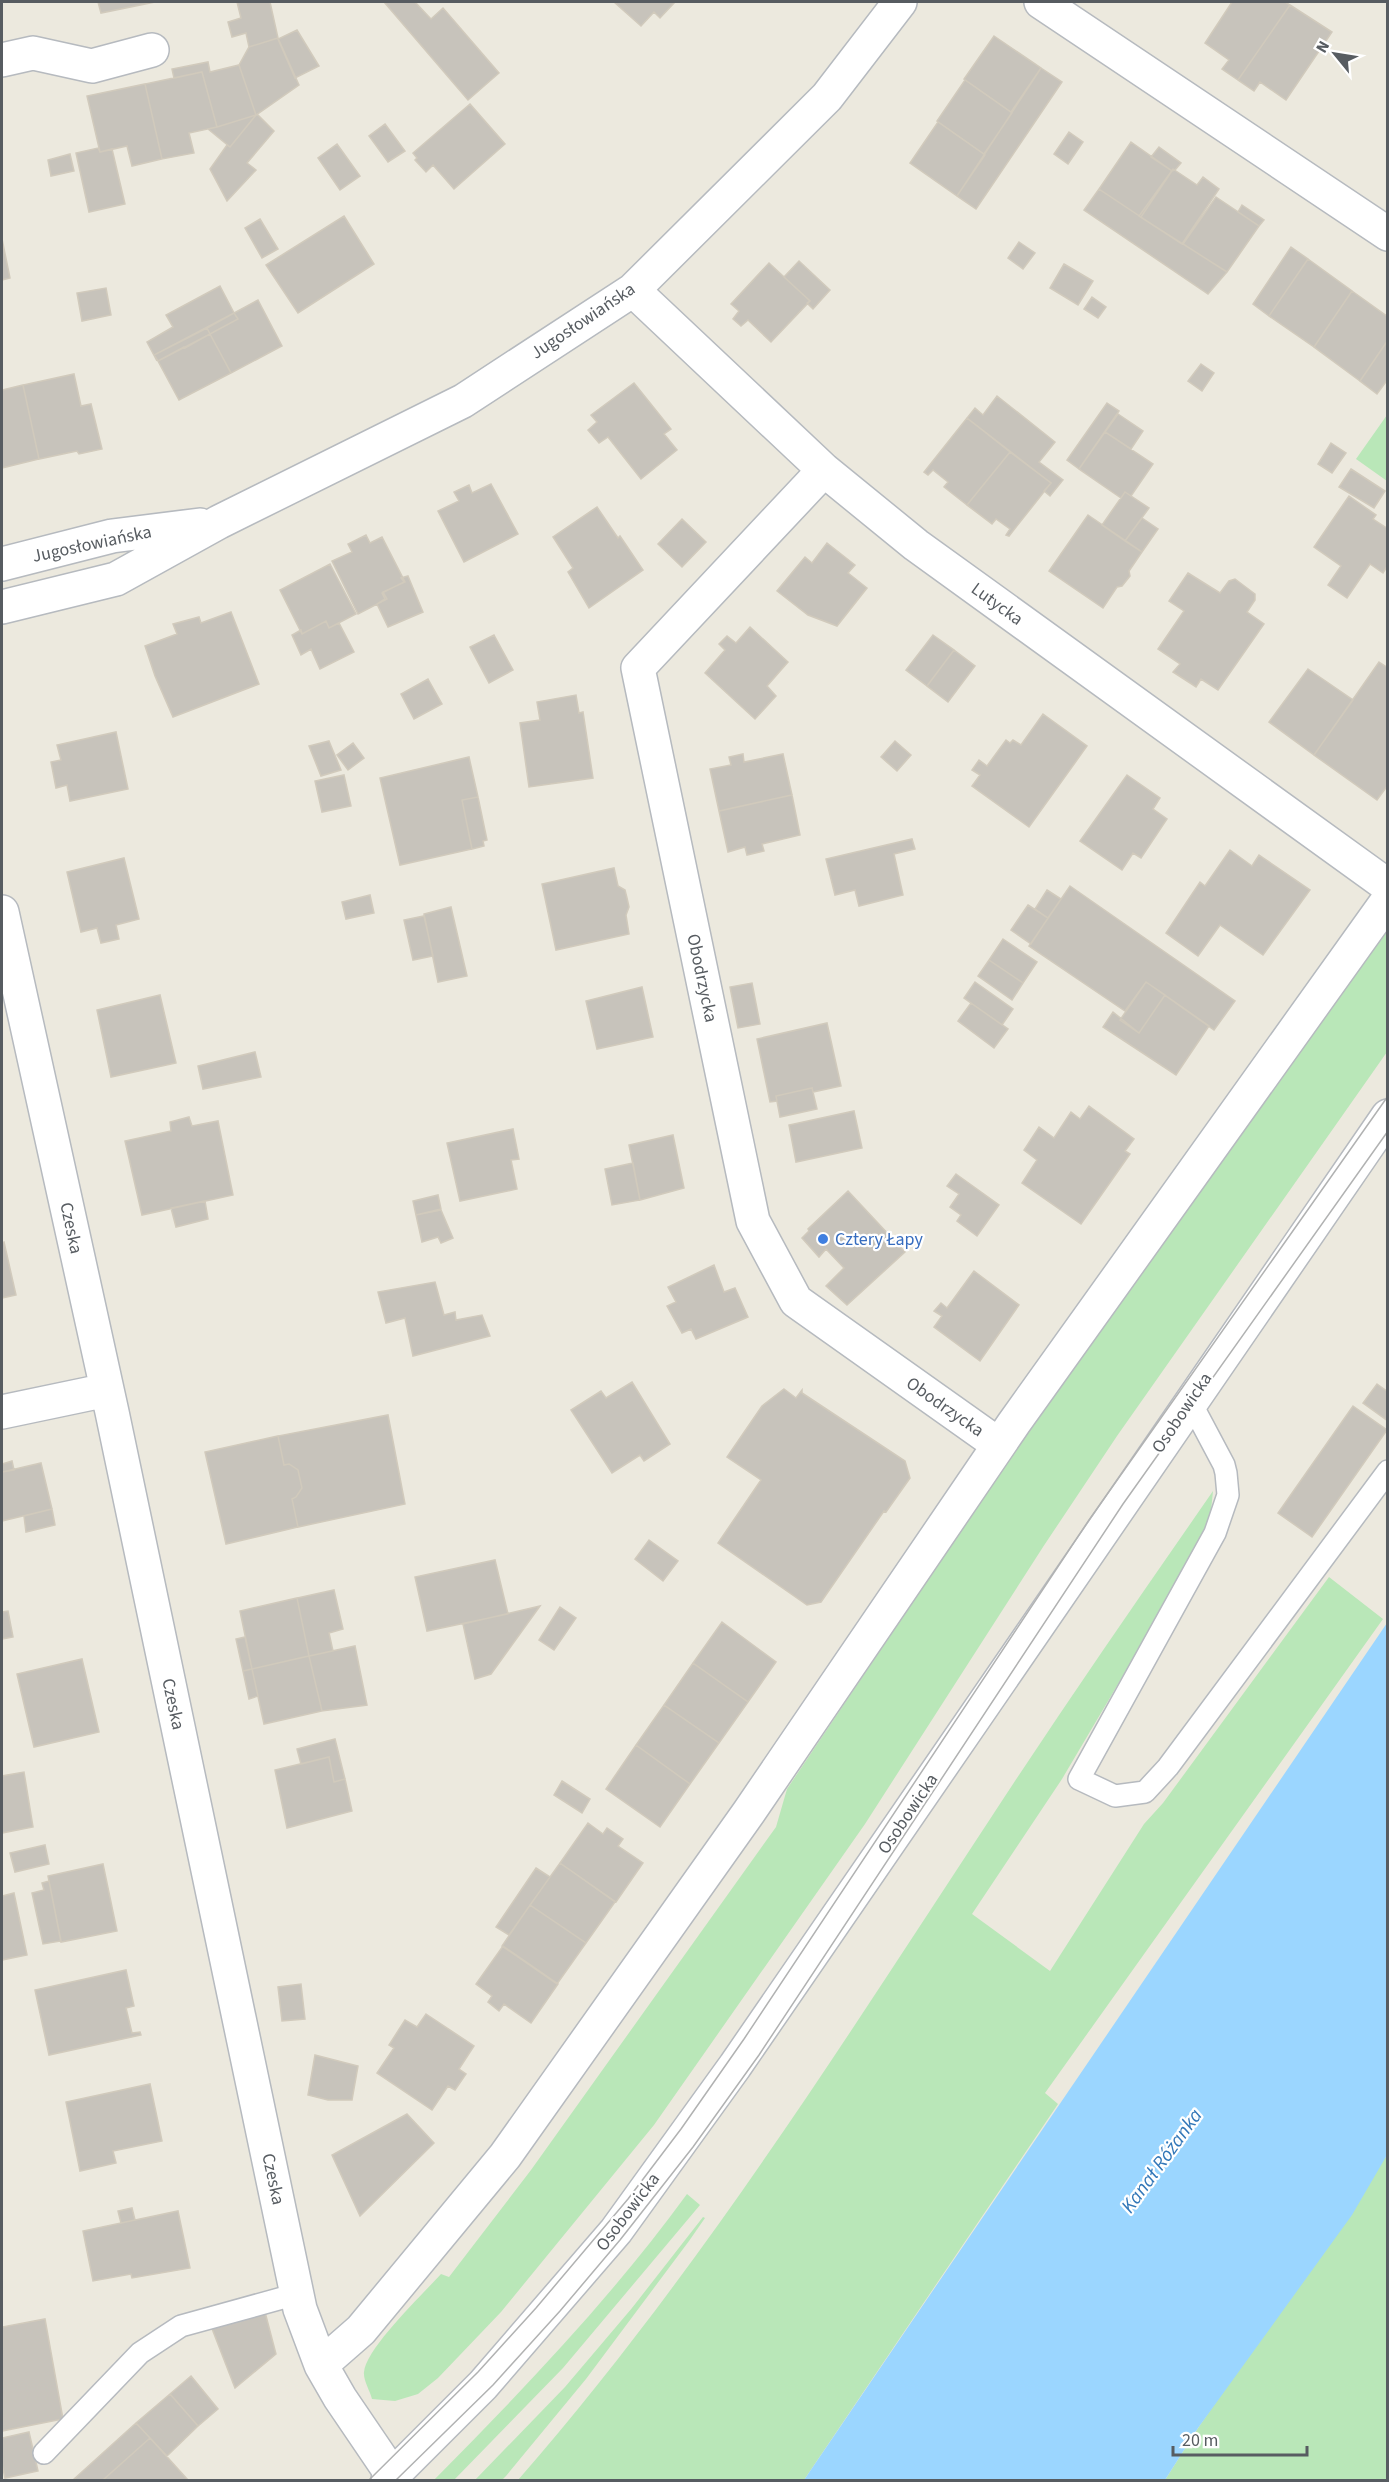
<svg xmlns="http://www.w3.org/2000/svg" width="1389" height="2482" font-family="'Source Sans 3',sans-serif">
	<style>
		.green { fill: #b9e7b8 }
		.water { fill: #9bd6ff }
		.building { fill: #c7c3bb; stroke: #d1cabc; stroke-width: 1.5 }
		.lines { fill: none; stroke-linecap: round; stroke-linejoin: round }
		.service-casing { stroke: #b6babf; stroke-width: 24 }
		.minor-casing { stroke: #b6babf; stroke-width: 36 }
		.tertiary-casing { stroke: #b6babf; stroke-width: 36 }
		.service { stroke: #fff; stroke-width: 21 }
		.minor { stroke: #fff; stroke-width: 33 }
		.tertiary { stroke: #fff; stroke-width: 33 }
		.tram { stroke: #b1b2b2; stroke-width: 1.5 }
		.shop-dot { fill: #3f7fe0; stroke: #fff; stroke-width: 2 }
		.labels { text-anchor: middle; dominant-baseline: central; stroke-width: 4.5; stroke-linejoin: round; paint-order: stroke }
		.street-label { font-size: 18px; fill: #575c61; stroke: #fff }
		.shop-label { font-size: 18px; fill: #366cbe; stroke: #fff; text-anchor: start }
		.water-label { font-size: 20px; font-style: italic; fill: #3277b8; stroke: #fff }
	</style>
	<rect width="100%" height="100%" fill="#ece9de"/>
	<path class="green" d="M1387 415V481L1356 459Z
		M1387 929V1052L1117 1436 1043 1547 865 1824 654 2125 501 2312 438 2378 418 2394 395 2401 372 2399C370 2391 363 2380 364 2372 366 2348 423 2294 441 2274L449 2277 531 2170 776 1827 787 1789 1027 1432Z
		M1213 1491 1209 1530 1062 1779 972 1914 1050 1971 1144 1824 1163 1803 1329 1577 1383 1619 1045 2093 1058 2104 804 2480H518C698 2274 844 2041 994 1813 1065 1704 1139 1598 1213 1491Z
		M1387 2155V2480H1165L1198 2428Z
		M687 2194 700 2205 563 2368 454 2480H434C523 2390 612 2297 687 2194Z
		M703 2217 705 2218 689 2241 586 2379 506 2476 502 2480H475L565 2387 632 2308Z"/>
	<path class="water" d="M1387 1623V2155L1352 2215 1198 2428 1165 2480H804Z"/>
	<path class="building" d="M98 2H155L101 13Z
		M237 2H270L278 38 249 47 246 33 232 37 228 22 241 18Z
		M384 2H415L431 19 443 8 499 73 468 100Z
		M614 2H675L660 18 654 12 641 26Z
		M1232 2H1285L1290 5 1238 80 1222 69 1229 60 1205 43Z
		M1290 5 1332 32 1286 100 1260 82 1254 91 1238 80Z
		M297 30 319 66 295 78 278 39Z
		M994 36 1041 68 1011 112 964 79Z
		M278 38 299 85 256 115 239 65 249 47Z
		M208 62 210 72 239 65 256 115 217 127 202 72 174 78 172 69Z
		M1041 68 1062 82 976 209 957 196Z
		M202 72 217 127 189 133 194 153 162 159 145 84Z
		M965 80 1012 113 984 154 937 121Z
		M145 84 162 159 132 166 127 146 100 152 87 96Z
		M470 104 505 144 454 189 433 165 426 172 415 160 417 158 413 153Z
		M256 115H258L274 131 247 163 256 170 227 201 210 169 227 145 230 147Z
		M256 115 230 147 208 129 217 127Z
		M938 122 985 155 957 196 910 163Z
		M385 124 405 151 388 162 369 136Z
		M1069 132 1083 142 1068 164 1054 154Z
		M1131 142 1172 171 1141 217 1099 189Z
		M337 144 360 176 340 190 318 158Z
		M1159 147 1181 163 1175 170 1172 171 1151 157Z
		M98 148 100 152 112 149 125 204 89 212 76 153Z
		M70 154 74 171 51 176 48 160Z
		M1173 169 1197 185 1203 177 1219 189 1182 244 1139 216Z
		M1099 189 1150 223 1227 272 1208 294 1084 210Z
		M1216 197 1259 226 1227 272 1183 244Z
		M1242 205 1264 220 1259 226 1238 212Z
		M344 216 374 264 298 313 266 265Z
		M260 219 278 249 262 258 245 228Z
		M2 239 10 278 2 280Z
		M1019 242 1035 253 1023 269 1008 258Z
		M1291 247 1308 259 1269 316 1253 304Z
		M1308 259 1352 291 1314 347 1269 316Z
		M799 261 830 290 813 309 807 303 810 301 784 277Z
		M769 263 810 301 771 342 748 320 741 326 733 319 739 311 731 304Z
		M1064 264 1093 281 1078 305 1050 288Z
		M220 286 234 313 154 355 157 361 147 342 173 327 166 315Z
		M106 288 111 315 82 321 77 293Z
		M1352 291 1388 317V340L1360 381 1314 347Z
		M1092 297 1106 307 1098 318 1084 309Z
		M258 300 282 346 231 373 210 334 238 319 234 313Z
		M234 313 238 319 210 334 207 328Z
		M207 328 210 334 185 348 184 347 158 361 154 355Z
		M210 334 231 373 179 400 158 361Z
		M1388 340V379L1377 394 1360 381Z
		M1201 364 1214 373 1202 391 1188 381Z
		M74 374 81 406 91 404 102 449 79 454 77 451 39 459 23 385Z
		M634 383 671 429 664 434 677 450 641 479 608 437 599 443 588 430 597 422 591 415Z
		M23 385 39 459 2 468V390Z
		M997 396 1055 442 1039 462 1063 480 1050 496 1044 491 1051 483 967 418 975 408 983 415Z
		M1107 403 1119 411 1079 469 1067 460Z
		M1118 414 1143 431 1131 449 1105 432Z
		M967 418 1010 452 967 505 944 487 948 482 933 470 928 475 924 472Z
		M1105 432 1153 464 1131 496 1125 492 1121 498 1079 469Z
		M1331 443 1346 453 1332 473 1318 464Z
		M1010 452 1051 483 1009 536 1006 535 1010 529 996 519 992 524 967 505Z
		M1351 469 1385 491 1374 508 1339 487Z
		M491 484 518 534 464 562 438 511 459 501 454 492 469 485 472 493Z
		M1125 492 1149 508 1125 541 1102 525Z
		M1349 496 1376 515 1373 519 1388 529V565L1383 573 1370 564 1347 598 1328 585 1341 566 1314 547Z
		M597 507 618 538 620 536 643 570 589 608 568 572 573 568 553 537Z
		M1088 515 1142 552 1129 571 1130 576 1122 586 1117 587 1103 608 1049 571Z
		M1142 518 1158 529 1142 552 1125 541Z
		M682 519 706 542 682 567 658 544Z
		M366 535 370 543 382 537 405 582 383 592 387 599 358 614 332 561 352 552 348 544Z
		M827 543 855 565 848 573 867 588 837 626 808 615 777 591 805 557 812 563Z
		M330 564 356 614 329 628 326 621 302 634 280 590Z
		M1188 573 1220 593 1229 581 1235 579 1255 594V600L1247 612 1264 624 1218 690 1201 679 1196 687 1173 672 1180 664 1158 649 1184 611 1169 601Z
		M408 576 423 612 388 627 377 604 385 599 382 593 404 582 401 578Z
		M231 612 259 684 173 717 155 676 145 646 177 634 173 624 199 617 201 623Z
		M326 621 329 628 339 623 354 652 320 669 311 649 301 655 292 635 301 630 302 634Z
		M750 627 788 662 767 686 776 696 755 719 705 673 725 650 719 644 727 636 736 643Z
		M494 635 513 670 489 683 470 647Z
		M933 635 954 650 927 686 906 670Z
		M954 650 975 666 948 702 927 686Z
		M1379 662 1388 668V785L1377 800 1314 755Z
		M1308 669 1353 700 1314 755 1269 722Z
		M428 679 442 704 414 719 401 694Z
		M576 695 579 713 583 712 593 778 529 787 520 723 540 720 537 702Z
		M1043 714 1087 746 1029 827 972 786 980 775 972 770 979 760 987 766 1006 740 1010 743 1013 740 1021 745Z
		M116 732 128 789 70 801 67 785 56 788 51 762 61 760 57 745Z
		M329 741 341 770 321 776 309 746Z
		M895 741 911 755 897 771 881 757Z
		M353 743 364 758 348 770 337 755Z
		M743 754 744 762 783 754 792 795 719 811 710 769 731 765 729 757Z
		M469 757 478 797 462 800 472 849 400 865 380 778Z
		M344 775 351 806 322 812 315 781Z
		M1127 775 1160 798 1153 809 1167 819 1141 858 1133 853 1122 870 1080 841Z
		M792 795 800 835 762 844 764 851 747 855 745 847 728 852 719 811Z
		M478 797 487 840 483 841 484 846 472 849 462 800Z
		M912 839 915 849 894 854 903 895 859 906 855 890 835 895 826 859Z
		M1230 850 1252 866 1259 855 1310 890 1263 955 1220 925 1198 956 1166 933 1200 882 1205 886Z
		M124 858 139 919 116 925 119 939 101 943 97 928 81 932 67 872Z
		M614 868 618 886 625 890 627 898 629 907 626 915 629 934 556 950 542 884Z
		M1070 886 1235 1001 1214 1030 1146 982 1125 1011 1029 946Z
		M1047 890 1061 899 1048 918 1035 909Z
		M370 895 374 913 346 919 342 902Z
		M1028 905 1048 918 1031 944 1011 930Z
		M451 907 467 976 438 982 424 914Z
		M424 916 433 956 413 960 404 920Z
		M1003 939 1037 962 1023 983 989 960Z
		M989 960 1023 983 1012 1000 978 976Z
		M975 982 1013 1009 1002 1025 964 998Z
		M1146 982 1165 995 1139 1033 1120 1020Z
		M752 983 760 1024 738 1028 730 987Z
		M642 987 653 1037 597 1049 586 1001Z
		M160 995 176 1063 111 1077 97 1010Z
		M1165 995 1209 1026 1176 1075 1103 1027 1113 1012 1139 1033Z
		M971 1003 1008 1029 994 1048 958 1021Z
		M827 1023 841 1086 813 1092 812 1088 776 1096 777 1101 770 1102 757 1039Z
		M255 1052 261 1077 203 1089 198 1066Z
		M812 1088 817 1109 780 1117 776 1096Z
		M1089 1106 1134 1139 1125 1151 1130 1154 1081 1224 1022 1183 1037 1160 1024 1150 1039 1127 1054 1138 1071 1112 1080 1119Z
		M854 1111 862 1148 796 1162 789 1125Z
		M189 1117 192 1126 218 1121 233 1195 142 1215 125 1141 171 1131 170 1122Z
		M513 1129 519 1159 511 1160 517 1189 460 1201 447 1143Z
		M673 1135 684 1188 640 1200 629 1145Z
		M633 1163 640 1200 612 1205 605 1169Z
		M956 1174 999 1205 977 1236 957 1221 961 1215 950 1207 959 1194 947 1186Z
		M848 1191 905 1252 847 1305 826 1286 844 1268 826 1249 819 1257 802 1238 809 1231 808 1229Z
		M438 1195 441 1209 416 1215 413 1201Z
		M205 1201 208 1219 176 1227 171 1208Z
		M441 1210 453 1238 441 1243 438 1237 422 1242 416 1215Z
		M4 1242 16 1295 2 1298V1243Z
		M714 1265 724 1292 735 1288 748 1317 696 1339 691 1329 682 1333 667 1306 676 1302 668 1287Z
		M974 1271 1019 1305 980 1361 934 1327 942 1316 934 1311 941 1303 947 1308Z
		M435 1282 444 1315 455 1312 456 1320 482 1315 490 1336 413 1356 405 1318 386 1323 378 1292Z
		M632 1382 670 1444 644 1461 640 1455 612 1473 571 1410 601 1391 606 1398Z
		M1377 1384 1388 1392V1421L1363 1403Z
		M784 1389 796 1398 802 1390V1393L905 1461 910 1478 886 1512 884 1511 821 1602 807 1605 718 1543 761 1480 727 1457 762 1406Z
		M1353 1406 1387 1430 1312 1537 1278 1513Z
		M388 1415 405 1504 298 1527 292 1499 296 1497 302 1488 298 1470 289 1464 284 1465 278 1436Z
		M278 1436 284 1465 289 1464 298 1470 302 1488 296 1497 292 1499 298 1527 226 1544 205 1452Z
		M12 1461 14 1470 2 1472V1464Z
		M41 1463 52 1509 2 1521V1472Z
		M52 1509 55 1525 26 1532 24 1516Z
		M649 1540 678 1561 663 1581 635 1559Z
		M495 1560 508 1614 427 1631 415 1577Z
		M334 1590 343 1629 329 1633 333 1651 309 1656 297 1598Z
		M297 1598 309 1656 252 1669 240 1611Z
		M540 1606 491 1674 475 1679 463 1624Z
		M560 1607 576 1618 554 1650 539 1640Z
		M8 1611 13 1637 2 1639V1612Z
		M722 1622 776 1662 748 1702 693 1663Z
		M245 1637 252 1669 243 1671 236 1639Z
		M355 1646 367 1705 322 1711 309 1656Z
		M309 1656 322 1711 264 1724 252 1669Z
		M82 1659 99 1732 34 1747 17 1674Z
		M693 1663 748 1702 719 1743 664 1705Z
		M252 1669 258 1696 249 1699 243 1671Z
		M664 1705 719 1743 690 1784 636 1745Z
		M335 1739 345 1779 334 1782 329 1757 301 1764 297 1749Z
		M636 1745 690 1784 660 1827 606 1789Z
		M329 1757 334 1782 345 1779 352 1811 287 1828 275 1770Z
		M24 1772 33 1827 2 1833V1776Z
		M562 1781 590 1799 582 1813 554 1795Z
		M588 1823 603 1834 607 1828 623 1839 618 1846 643 1863 616 1902 560 1863Z
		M45 1845 49 1864 15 1872 10 1853Z
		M560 1863 615 1902 586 1943 530 1905Z
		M103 1864 117 1931 61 1942 48 1876Z
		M536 1868 550 1877 509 1935 496 1927Z
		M49 1881 61 1941 43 1944 32 1893 44 1890 42 1883Z
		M14 1893 27 1955 2 1960V1896Z
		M530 1905 586 1943 557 1984 502 1946Z
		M503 1946 558 1984 531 2023 504 2004 499 2011 488 2002 492 1996 476 1984Z
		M126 1970 134 2006 126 2008 132 2033 140 2032 141 2035 49 2055 35 1990Z
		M301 1984 305 2019 282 2021 278 1987Z
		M426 2014 474 2046 459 2069 466 2074 455 2090 448 2086 432 2110 377 2073 394 2048 389 2045 405 2020 417 2027Z
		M315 2055 358 2066 352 2100H328L308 2095Z
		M150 2084 162 2141 113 2151 116 2163 80 2171 66 2102Z
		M407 2114 434 2143 360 2216 332 2155Z
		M132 2208 135 2220 121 2223 118 2211Z
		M178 2211 190 2268 132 2278 131 2274 93 2281 83 2231Z
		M265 2312 276 2354 235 2388 211 2326Z
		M45 2319 63 2419 2 2431V2327Z
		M191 2376 218 2409 198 2426 170 2394Z
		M170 2394 198 2426 167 2456 136 2423Z
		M136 2423 150 2438 103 2480H73Z
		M29 2432 38 2471 5 2478 2 2464V2438Z
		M150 2438 188 2480H103Z"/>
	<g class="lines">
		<g class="service-casing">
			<path id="service" d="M1190 1401 1224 1465 1226 1473 1228 1495 1215 1533 1079 1779 1115 1796 1145 1792 1168 1767 1388 1471
				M44 2453 140 2353 181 2326 297 2294"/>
		</g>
		<g class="minor-casing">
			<path id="minor" d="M1041 2 1388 234
				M2 60 33 53 92 66 152 50
				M633 290 824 470 916 545 1388 886
				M824 470 638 668 753 1221 796 1301 999 1445
				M2 564 112 536 200 525
				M2 607 116 579 219 522 463 401 633 290 827 97 900 2
				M2 912 112 1412 300 2309 321 2365 340 2398 393 2476
				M2 1412 107 1390
				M321 2365 361 2330 505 2156 749 1812 1014 1423 1388 900"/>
		</g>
		<g class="tertiary-casing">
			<path id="tertiary" d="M388 2480 483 2385 616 2231 735 2066 1388 1116"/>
		</g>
		<use href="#service" class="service"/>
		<use href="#minor" class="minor"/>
		<use href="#tertiary" class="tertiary"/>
		<path class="tram" d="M369 2480 478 2372 536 2308 628 2199 681 2129 744 2039 1089 1520 1388 1096
			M396 2480 493 2385 560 2311 620 2240 693 2147 759 2055 1123 1504 1388 1131"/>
	</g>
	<circle class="shop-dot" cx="823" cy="1239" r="6"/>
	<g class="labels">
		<g class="street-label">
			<text transform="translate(583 321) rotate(-34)">Jugosłowiańska</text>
			<text transform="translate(92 544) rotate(-12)">Jugosłowiańska</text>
			<text transform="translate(997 604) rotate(36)">Lutycka</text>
			<text transform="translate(702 978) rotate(78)">Obodrzycka</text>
			<text transform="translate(71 1228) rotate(78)">Czeska</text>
			<text transform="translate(945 1407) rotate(35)">Obodrzycka</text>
			<text transform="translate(1182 1413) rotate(-56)">Osobowicka</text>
			<text transform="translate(173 1704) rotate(78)">Czeska</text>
			<text transform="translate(908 1814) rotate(-56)">Osobowicka</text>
			<text transform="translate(273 2179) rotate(78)">Czeska</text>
			<text transform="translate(628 2212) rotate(-53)">Osobowicka</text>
		</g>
		<g class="shop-label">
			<text x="835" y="1239">Cztery Łapy</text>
		</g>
		<g class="water-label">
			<text transform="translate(1162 2161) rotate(-54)">Kanał Różanka</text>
		</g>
	</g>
	<rect width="1389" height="2482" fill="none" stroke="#575c61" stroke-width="6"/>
	<g transform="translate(1335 54) rotate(300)" stroke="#ffffff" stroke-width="4.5" paint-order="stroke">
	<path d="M0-4.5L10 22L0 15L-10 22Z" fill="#575c61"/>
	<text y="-9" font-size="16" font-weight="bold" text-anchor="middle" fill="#575c61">N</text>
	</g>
	<path d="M1173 2446v9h134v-9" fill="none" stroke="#575c61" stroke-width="3"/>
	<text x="1182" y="2446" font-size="18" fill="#575c61" stroke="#ffffff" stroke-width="4.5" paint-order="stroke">20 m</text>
</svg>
